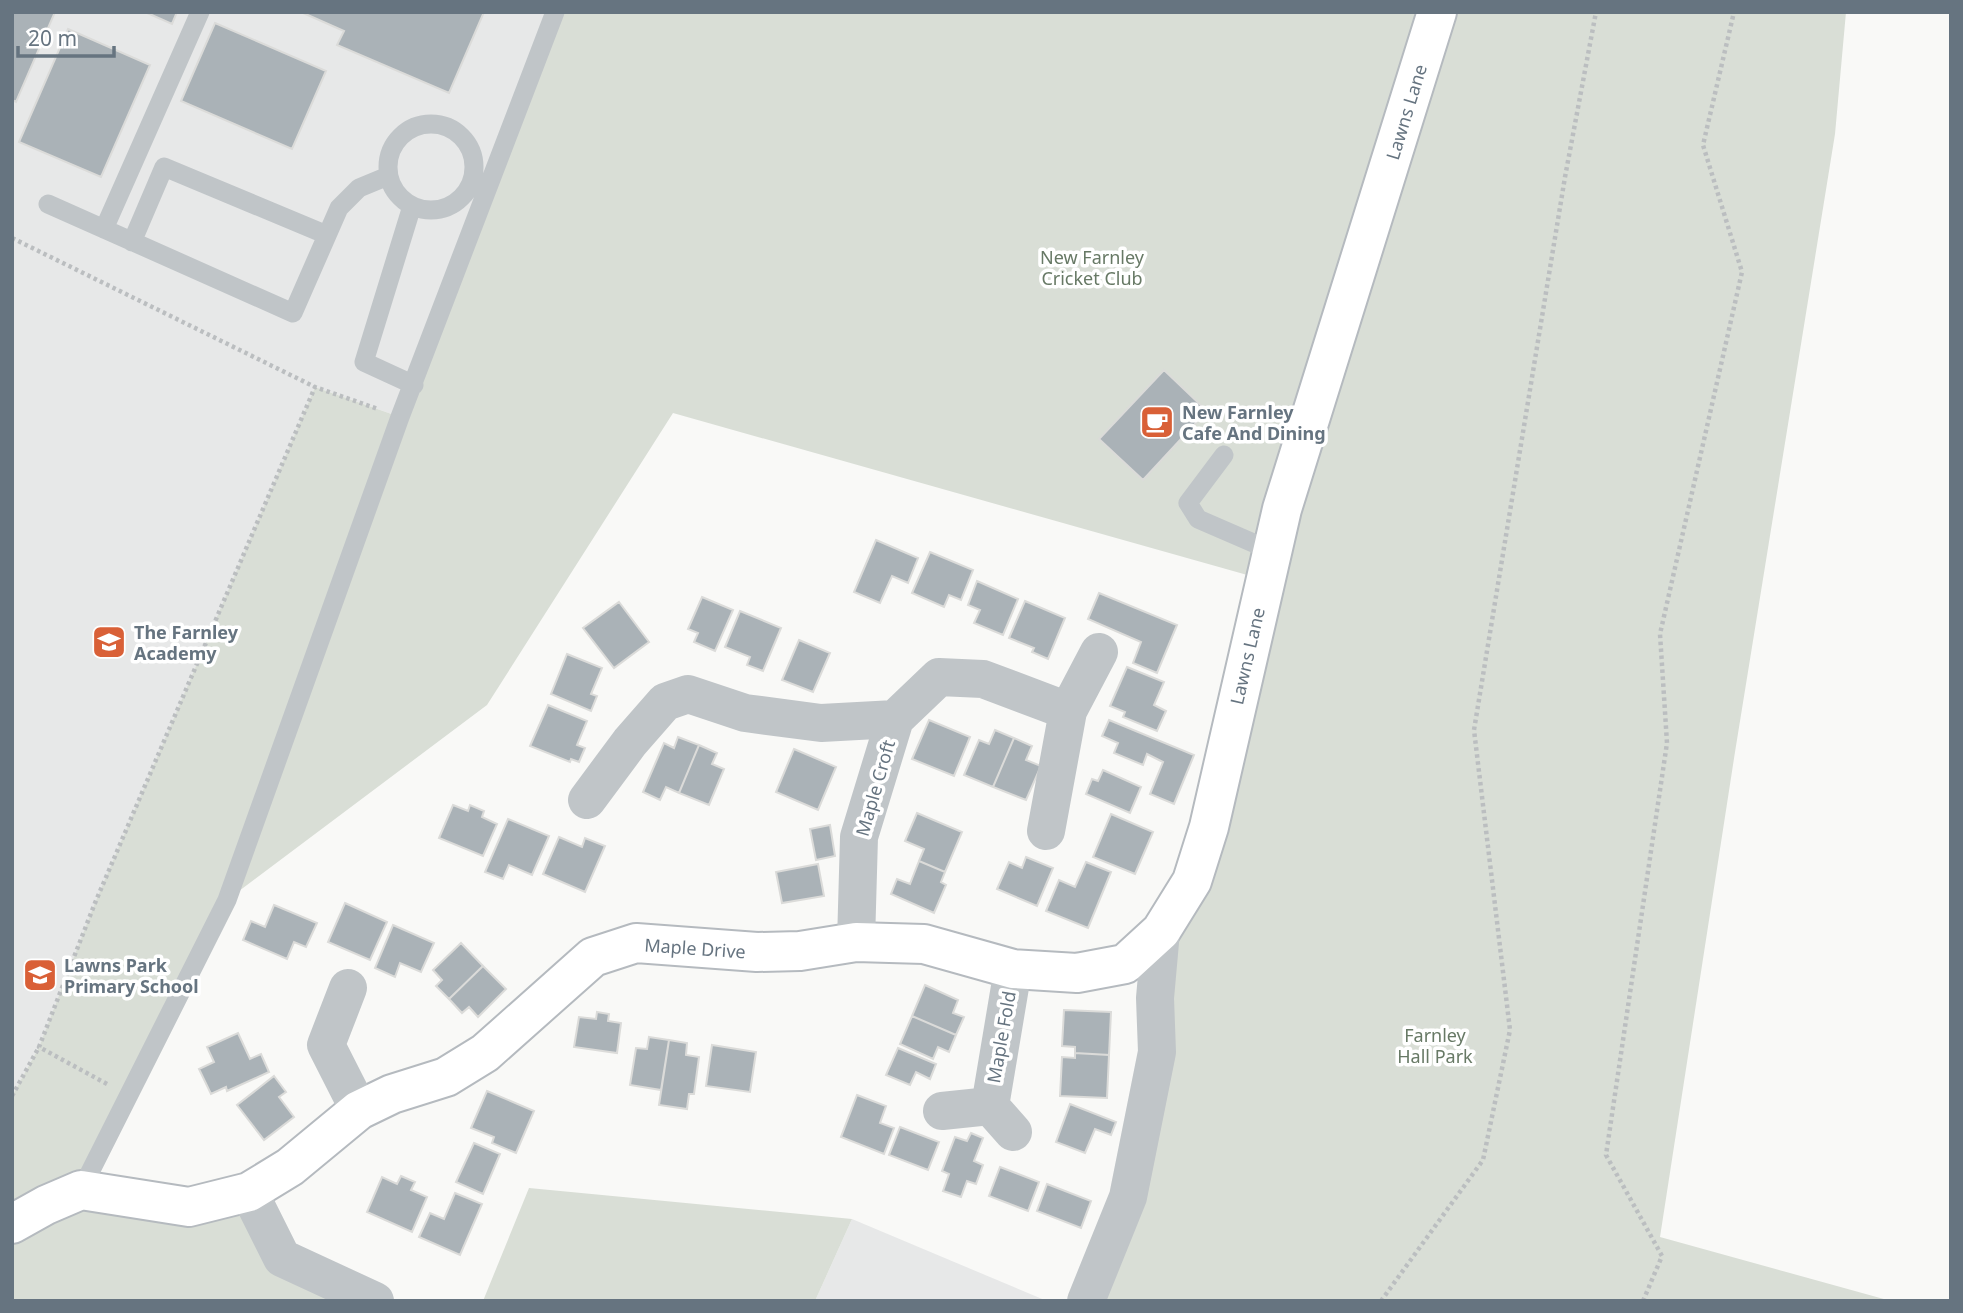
<svg xmlns="http://www.w3.org/2000/svg" width="1963" height="1313" font-family="'Noto Sans',sans-serif">
	<style>
		.built { fill: #e7e8e8 }
		.green { fill: #d9ded6 }
		.building { fill: #aab2b7; stroke: #dbdbd9; stroke-width: 2 }
		.lines { fill: none; stroke-linecap: round; stroke-linejoin: round }
		.secondary-casing { stroke: #b5babf; stroke-width: 42 }
		.path { stroke: #bbbec0; stroke-width: 4.5; stroke-dasharray: 3.5 3.5; stroke-linecap: butt }
		.lane { stroke: #c0c5c8; stroke-width: 19 }
		.street { stroke: #c0c5c8; stroke-width: 38 }
		.secondary { stroke: #fff; stroke-width: 38 }
		.labels { text-anchor: middle; dominant-baseline: central; stroke-width: 7; stroke-linejoin: round; paint-order: stroke }
		.street-label { font-size: 18px; fill: #667480; stroke: #fff }
		.park-label { font-size: 18px; fill: #677965; stroke: #fff }
		.poi-label { font-size: 18px; font-weight: bold; fill: #667480; stroke: #fff; text-anchor: start }
	</style>
	<rect width="100%" height="100%" fill="#f9f9f7"/>
	<path class="built" d="M12 12H555L400 417 315 387 39 1047 12 1096Z
		M852 1219 1047 1301H815Z"/>
	<path class="green" d="M555 12H1846L1835 134 1735 752 1660 1237 1891 1301H1086L1155 998 1265 580 673 413 487 705 227 900 82 1189 249 1192 282 1258 375 1301H12V1096L39 1047 95 903 315 387 400 417Z
		M529 1188 852 1219 815 1301H483Z"/>
	<path class="building" d="M12 12H55L16 102 12 100Z
		M145 12H177L172 24Z
		M301 12H484L449 93 337 45 344 31Z
		M215 23 326 71 292 149 181 101Z
		M68 29 150 65 101 177 19 142Z
		M1164 370 1207 411 1143 480 1099 439Z
		M876 540 918 558 908 583 892 576 880 603 854 592Z
		M930 552 973 570 961 600 949 595 944 607 912 593Z
		M977 581 1018 599 1003 635 974 623 980 610 968 605Z
		M1099 593 1177 625 1157 673 1133 663 1141 642 1088 619Z
		M702 597 733 610 715 651 694 642 698 633 688 629Z
		M1025 601 1065 618 1048 659 1032 652 1034 648 1009 638Z
		M619 602 649 642 614 668 583 628Z
		M740 611 781 628 763 671 747 665 750 657 725 647Z
		M799 640 830 653 813 692 782 680Z
		M567 654 602 668 591 694 597 696 591 711 551 694Z
		M1127 667 1164 682 1154 705 1166 711 1157 731 1123 717 1125 712 1110 706Z
		M548 705 587 721 577 745 585 748 579 762 571 759 570 762 530 746Z
		M929 720 970 737 954 776 912 759Z
		M1109 720 1194 755 1174 804 1150 794 1163 762 1147 754 1143 765 1114 753 1118 743 1102 736Z
		M995 730 1014 738 993 787 964 775 979 740 989 744Z
		M678 737 699 745 679 793 666 787 660 800 643 792 664 743 674 748Z
		M1014 738 1032 746 1026 760 1041 766 1026 800 993 787Z
		M699 745 717 753 712 764 724 769 709 805 679 793Z
		M794 749 836 767 818 810 776 792Z
		M1103 770 1141 787 1130 813 1086 794 1092 779 1098 781Z
		M453 805 468 811 470 805 484 811 482 817 497 824 483 856 439 838Z
		M917 813 962 832 945 872 919 861 924 849 905 841Z
		M1111 814 1153 832 1135 874 1093 857Z
		M508 819 549 836 532 875 509 865 503 879 485 872Z
		M830 825 835 856 816 860 810 829Z
		M559 837 582 847 585 838 605 846 585 892 543 874Z
		M1026 857 1053 868 1037 906 997 889 1009 862 1022 868Z
		M919 861 945 872 941 882 946 885 934 913 891 894 897 879 910 884Z
		M1086 862 1111 872 1088 928 1046 911 1059 880 1075 887Z
		M818 864 824 896 782 903 776 872Z
		M345 903 387 922 370 960 328 942Z
		M274 905 317 923 306 947 294 942 287 959 243 940 251 921 265 927Z
		M393 925 434 943 421 972 400 963 395 977 375 968Z
		M461 943 483 966 449 999 436 986 442 980 433 970Z
		M483 966 506 989 478 1017 469 1007 462 1013 449 999Z
		M925 985 958 1000 953 1013 964 1017 956 1035 912 1016Z
		M1064 1010 1111 1012 1109 1055 1075 1053V1047L1062 1046Z
		M597 1012 609 1014 608 1021 621 1023 617 1053 574 1047 579 1017 596 1019Z
		M912 1016 956 1035 949 1052 938 1047 933 1059 900 1044Z
		M238 1033 250 1059 261 1054 269 1072 227 1091 226 1087 211 1094 199 1069 214 1062 207 1047Z
		M649 1037 669 1040 661 1090 630 1085 636 1048 647 1049Z
		M669 1040 687 1043 686 1055 699 1057 694 1094H689L687 1109 659 1105Z
		M712 1045 756 1052 750 1092 706 1086Z
		M898 1048 936 1064 930 1079 916 1072 910 1085 886 1075Z
		M1075 1053 1109 1055 1107 1098 1060 1096 1062 1057 1075 1058Z
		M274 1076 286 1092 279 1097 294 1117 264 1140 237 1105Z
		M487 1091 534 1111 516 1153 492 1143 494 1137 471 1128Z
		M857 1095 886 1106 880 1123 894 1128 884 1154 841 1137Z
		M1070 1104 1116 1122 1111 1135 1095 1129 1085 1153 1056 1142Z
		M900 1127 939 1142 928 1170 889 1155Z
		M971 1133 983 1138 974 1161 983 1165 976 1184 967 1181 961 1197 943 1191 949 1174 942 1171 955 1137 967 1141Z
		M474 1143 500 1154 483 1194 456 1182Z
		M1000 1167 1039 1182 1028 1211 989 1196Z
		M401 1176 415 1182 411 1190 427 1197 412 1232 367 1212 382 1177 397 1184Z
		M1047 1184 1091 1201 1081 1228 1037 1211Z
		M455 1193 482 1204 460 1255 419 1237 430 1213 444 1219Z"/>
	<g class="lines">
		<g class="secondary-casing">
			<path id="secondary" d="M12 1224 46 1205 81 1190 189 1207 249 1192 290 1167 359 1110 392 1094 446 1077 485 1053 593 957 636 943 757 952 800 951 856 942 924 944 1013 969 1077 973 1125 964 1161 931 1192 881 1209 827 1282 509 1437 12"/>
		</g>
		<path class="path" d="M12 238 315 387
			M107 1084 39 1047 95 903 315 387 378 409
			M12 1096 39 1047
			M1381 1301 1483 1160 1510 1030 1474 730 1565 177 1596 12
			M1643 1301 1662 1256 1606 1155 1667 743 1660 634 1742 272 1703 145 1734 12"/>
		<path class="lane" d="M388 167a43 43 0 1 1 86 0a43 43 0 1 1-86 0Z
			M48 204 293 313 339 208 359 188 388 176
			M412 206 364 362 414 385
			M104 229 200 12
			M132 242 164 167 327 235
			M1224 455 1188 503 1198 519 1272 551
			M81 1190 227 900 400 417 555 12"/>
		<path class="street" d="M1068 711 1099 652
			M895 719 939 677 983 679 1068 711 1046 831
			M587 800 630 742 665 702 688 694 745 713 821 723 895 719 859 837 856 942
			M348 988 326 1045 359 1110
			M942 1111 990 1106
			M1013 1132 990 1106 1013 969
			M249 1192 282 1258 375 1301
			M1086 1301 1128 1197 1157 1052 1155 998 1161 931"/>
		<use href="#secondary" class="secondary"/>
	</g>
	<defs>
		<g id="cafe-square" transform="scale(1.75)"><rect x="-9" y="-9" width="18" height="18" rx="4" fill="#d96037" stroke="#fff"/><path d="M-5.5-4.5H6V0H3Q3 3.5 0 3.5H-2.5Q-5.5 3.5-5.5 0ZM3-3.2v2h1.7v-2ZM-6 4.5H4V6H-6Z" fill="#fff"/></g>
		<g id="school-square" transform="scale(1.75)"><rect x="-9" y="-9" width="18" height="18" rx="4" fill="#d96037" stroke="#fff"/><path d="M0-5L7-2L0 1L-7-2ZM-4 1L0 2.5L4 1V4Q0 6-4 4Z" fill="#fff"/></g>
	</defs>
	<g fill-rule="evenodd">
		<use href="#cafe-square" x="1157" y="422"/>
		<use href="#school-square" x="109" y="642"/>
		<use href="#school-square" x="40" y="975"/>
	</g>
	<g class="labels">
		<g class="street-label">
			<text transform="translate(1406 112) rotate(-73)">Lawns Lane</text>
			<text transform="translate(1247 656) rotate(-77)">Lawns Lane</text>
			<text transform="translate(875 788) rotate(-74)">Maple Croft</text>
			<text transform="translate(695 948) rotate(4)">Maple Drive</text>
			<text transform="translate(1001 1037) rotate(-80)">Maple Fold</text>
		</g>
		<g class="park-label">
			<text x="1092" y="257">New Farnley<tspan x="1092" dy="21">Cricket Club</tspan></text>
			<text x="1435" y="1035">Farnley<tspan x="1435" dy="21">Hall Park</tspan></text>
		</g>
		<g class="poi-label">
			<text x="1182" y="412">New Farnley<tspan x="1182" dy="21">Cafe And Dining</tspan></text>
			<text x="134" y="632">The Farnley<tspan x="134" dy="21">Academy</tspan></text>
			<text x="64" y="965">Lawns Park<tspan x="64" dy="21">Primary School</tspan></text>
		</g>
	</g>
	<rect width="1963" height="1313" fill="none" stroke="#667480" stroke-width="28"/>
	<path d="M18 46v10h96v-10" fill="none" stroke="#667480" stroke-width="3.5"/>
	<text x="28" y="46" font-size="21" fill="#667480" stroke="#ffffff" stroke-width="5" paint-order="stroke">20 m</text>
</svg>
